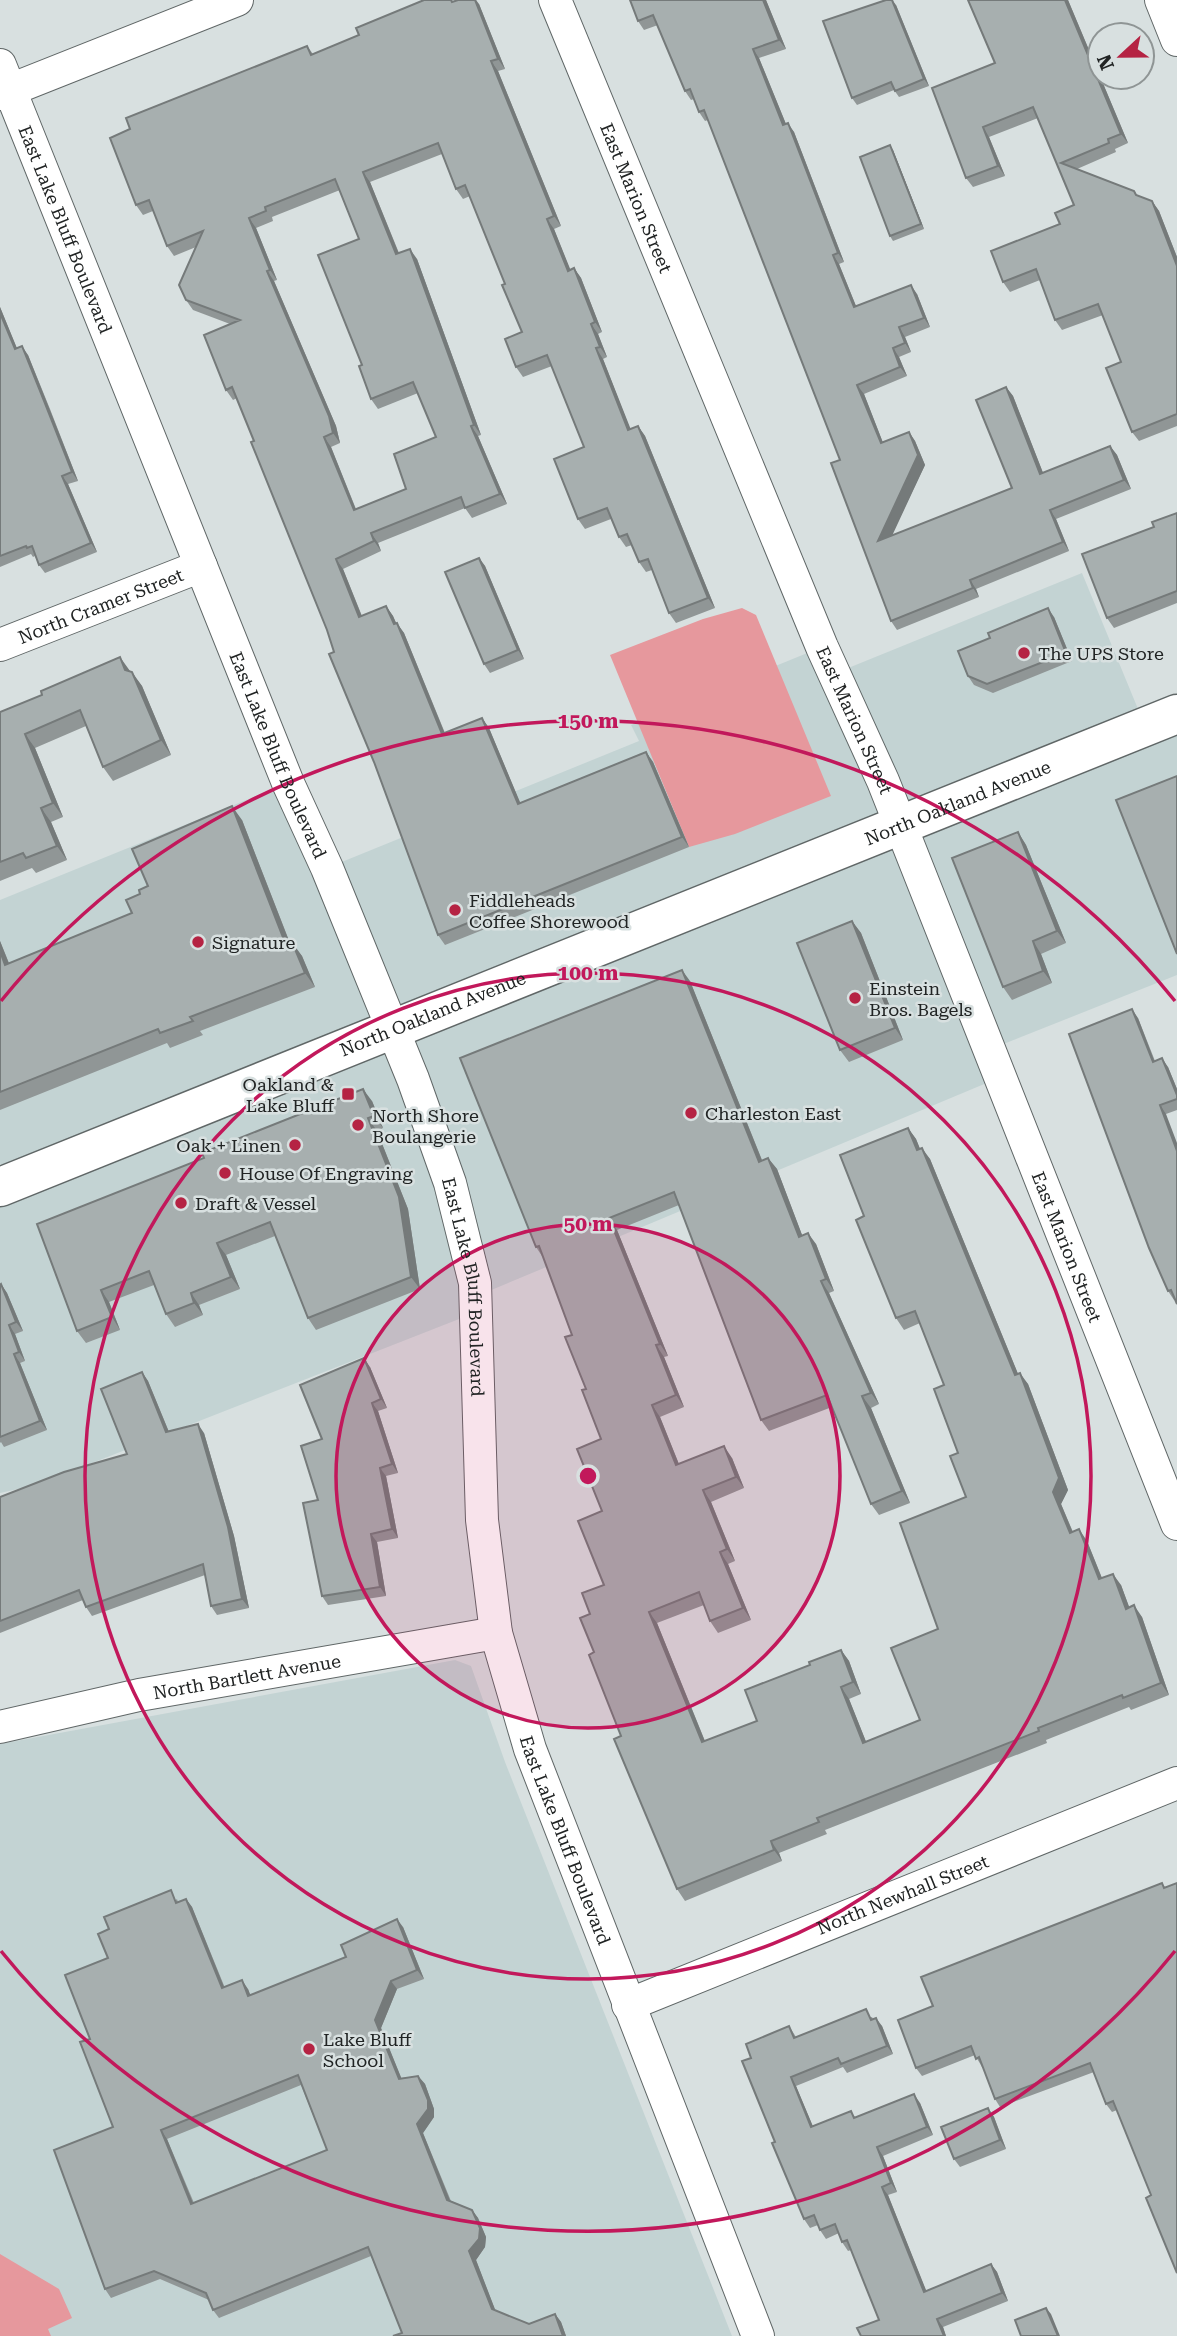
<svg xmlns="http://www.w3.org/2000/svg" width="1177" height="2336" font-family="'Roboto Serif',serif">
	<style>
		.built { fill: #c3d3d3 }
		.green { fill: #e6989d }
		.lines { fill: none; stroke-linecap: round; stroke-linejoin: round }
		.street-casing { stroke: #606767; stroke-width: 34 }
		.secondary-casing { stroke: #606767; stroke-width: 41 }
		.street { stroke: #fff; stroke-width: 32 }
		.secondary { stroke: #fff; stroke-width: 38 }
		.wall { fill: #909696; fill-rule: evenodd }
		.shaded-wall { fill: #757a7a }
		.building { fill: #a7afaf; stroke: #757a7a; stroke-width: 2; fill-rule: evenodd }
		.ring { fill: none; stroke: #c2185b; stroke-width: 3.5 }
		.poi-dot { fill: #b52343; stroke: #d8e0e0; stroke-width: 2.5 }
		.labels { text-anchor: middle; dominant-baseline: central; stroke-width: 5; stroke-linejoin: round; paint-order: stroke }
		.street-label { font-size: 18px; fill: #212424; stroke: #d8e0e0 }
		.poi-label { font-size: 18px; fill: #212424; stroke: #d8e0e0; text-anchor: start }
		.centre { fill: #c2185b; stroke: #d8e0e0; stroke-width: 3.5 }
		.ring-label { font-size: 21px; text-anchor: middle; font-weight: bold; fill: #c2185b; stroke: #d8e0e0; stroke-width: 5; stroke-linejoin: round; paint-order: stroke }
	</style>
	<rect width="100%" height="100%" fill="#d8e0e0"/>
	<path class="built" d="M1082 573 1145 726 1177 714V975L991 1049 1001 1077 477 1296V1312L36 1485 0 1493V1187L8 1183 0 1163V900L288 783 327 868 639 741 631 725 822 647 836 673Z
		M455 1660 471 1666 505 1762 732 2336H0V1744Z"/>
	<path class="green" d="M742 608 756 615 831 796 735 834 689 847 610 655 703 619Z
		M0 2254 59 2289 72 2318 48 2329 51 2336H0Z"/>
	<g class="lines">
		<g class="street-casing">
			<g id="street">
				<path id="s1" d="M555 0 822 647 883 781 1177 1524"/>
				<path d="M1161 0 1177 40"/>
				<path id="s2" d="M0 65 288 783 327 868 413 1079 450 1183 475 1283 482 1520 496 1633 530 1749 758 2336"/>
				<path d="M0 94 237 0"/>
				<path id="s3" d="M0 645 201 566"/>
				<path id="s4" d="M0 1727 139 1695 496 1633"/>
				<path id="s5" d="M628 2005 1177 1783"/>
			</g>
		</g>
		<g class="secondary-casing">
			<g id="secondary">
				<path id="s6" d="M0 1187 1177 714"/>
			</g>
		</g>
		<use href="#street" class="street"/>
		<use href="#secondary" class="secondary"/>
	</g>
	<path class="wall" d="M630 0H766L786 49 759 58 786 124 794 132 844 262 839 264 856 306 917 294 930 327 905 337 911 352 899 357 907 376 864 394 883 443 909 432 915 441 925 465 891 536 1012 488 1006 387 1013 396 1043 473 1110 446 1117 455 1131 489 1056 519 1069 551 976 589 979 597 897 630 891 621 840 460 708 120 705 121 699 112 694 99 691 100 685 91 658 25 644 30 638 21Z
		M968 0H1068L1128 143 1115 149 1116 152 1077 169 1134 191 1137 195 1152 201 1159 211 1177 257V426L1139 441 1132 432 1121 362 1103 315 1062 330 1055 320 1040 280 1010 292 1003 282 1060 224 1074 205 1038 118 989 137 1005 176 973 187 966 178 995 63Z
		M455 1 479 4 505 69 498 71 561 226 554 229 570 270 574 268 581 278 602 332 598 334 607 357 603 359 630 429 638 426 645 436 715 608 676 623 669 613 652 570 646 572 639 562 632 545 626 547 619 537 611 519 585 529 578 519 584 447 552 366 523 377 516 367 522 332 505 284 470 196 463 199 456 189 442 154 370 182 399 253 417 259 481 435 478 436 507 504 472 518 465 508 378 543 381 551 343 569 362 616 386 606 393 616 396 623 404 633 445 733 482 718 489 728 520 803 646 752 653 762 689 847 445 945 438 935 334 652 327 630 254 441 237 398 233 400 226 390 230 324 193 310 186 300 196 247 174 256 167 246 153 211 143 215 136 205 130 129 307 46 313 54ZM340 190 359 239 362 365 371 399 378 409 418 393 436 437 406 489 356 509 331 447 340 443 336 426 274 281 277 280 256 228 273 221 272 217Z
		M896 5 929 86 899 97 894 90 857 105 852 98Z
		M893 150 924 229 893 241 890 236Z
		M0 307 17 349 28 355 50 409 78 481 68 484 97 552 45 573 39 565 35 556 33 557 31 554 0 567Z
		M1177 513V603L1114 628 1107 618 1154 527Z
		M479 558 485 566 524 659 490 673 484 664Z
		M1054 617 1072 661 993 693 974 685 968 676 990 638Z
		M130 671 142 686 171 755 113 781 103 767 86 726 35 748 63 817 51 822 67 860 36 873 32 868 0 881V712Z
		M242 820 290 943 302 956 315 987 200 1031 203 1035 170 1048 167 1043 0 1110V941L9 963 132 913 140 894 148 886Z
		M1018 832 1026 845 1066 943 1041 954 1052 983 1012 1000 1003 987Z
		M852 921 861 933 903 1040 849 1062 840 1050Z
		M690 981 762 1160 768 1158 777 1169 802 1235 816 1244 834 1291 829 1293 879 1404 871 1408 910 1503 879 1515 871 1504 832 1407 769 1431 761 1420 679 1205 617 1230 668 1356 664 1357 684 1407 660 1417 679 1464 732 1458 744 1488 711 1502 735 1561 728 1564 751 1620 718 1633 710 1621 704 1605 657 1623 705 1741 757 1721 810 1665 841 1650 849 1661 861 1694 849 1699 866 1742 920 1720 966 1497 944 1385 920 1323 904 1330 896 1318 864 1216 908 1128 916 1139 920 1149 930 1159 1018 1374 1028 1384 1068 1490 1061 1504 1073 1532 1087 1541 1102 1578 1121 1585 1129 1607 1142 1617 1169 1695 1131 1710 1129 1707 1046 1740 1047 1743 825 1830 827 1834 779 1853 782 1861 685 1901 677 1889 621 1736 594 1652 590 1614 604 1585 601 1439 572 1335 544 1259 536 1247Z
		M1138 1018 1155 1061 1168 1067 1177 1089V1110L1166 1114 1175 1300H1174L1168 1291Z
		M372 1101 383 1128 377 1131 408 1209 420 1289 316 1330 308 1318 275 1236 226 1255 240 1289 199 1305 203 1315 175 1327 166 1314 154 1285 109 1302 120 1330 86 1343 77 1331 37 1224Z
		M1 1284 7 1293 23 1331 15 1334 25 1361 20 1363 47 1430 4 1447 1 1442 0 1443V1285Z
		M370 1367 387 1408 378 1411 398 1473 386 1476 398 1538 377 1542 386 1596 328 1605 322 1596 318 1500Z
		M142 1372 148 1381 169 1432 204 1433 234 1536 249 1608 217 1615 211 1606 205 1575 92 1616 86 1607 83 1600 0 1633V1497L127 1454Z
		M1162 1883 1165 1888 1151 2195 1117 2110 1112 2112 1106 2104 1094 2072 1000 2107 995 2099 983 2067H982L975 2055 922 2076 916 2068 933 2006Z
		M177 1899 178 1902 186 1899 192 1907 225 1988 248 1989 250 1995 346 1957 403 1927 424 1979 397 1989 381 2028 401 2078 418 2076 425 2084 434 2109V2117L423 2133 451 2201 472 2210 478 2218 486 2237 485 2247 476 2260 495 2310 529 2324 555 2314 561 2322 566 2336H393L402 2333 371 2256 219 2318 213 2310 209 2300 160 2279 111 2298 105 2289 113 2127 90 2039 108 1958ZM301 2085 327 2150 194 2203 167 2139Z
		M872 2017 873 2019 882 2026 893 2054 847 2073 843 2067 796 2086 813 2127 920 2103 933 2135 883 2156 897 2192 888 2195 926 2291 991 2264 997 2272 1008 2301 943 2327 946 2336H861L879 2320 851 2250 848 2251 842 2242 839 2233 826 2239 820 2230 818 2225 810 2228 804 2219 775 2142 751 2058 789 2026 796 2037Z
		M988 2108 994 2117 1006 2149 960 2167 954 2159Z"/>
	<path class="shaded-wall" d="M475 0H476L479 4 505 69 498 59Z
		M763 0H766L786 49 779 40Z
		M892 0 896 5 929 86 924 79Z
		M1065 0H1068L1128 143 1121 134Z
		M753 49 759 58 790 134 783 125Z
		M491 61 498 71 561 226 554 216Z
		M788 123 794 132 844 262 838 253Z
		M983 127 989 137 1005 176 998 166Z
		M890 145 893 150 924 229 921 224Z
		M363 172 370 182 403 264 396 254Z
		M1152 201 1159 211 1177 257V266Z
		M249 218 256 228 277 280 270 270Z
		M547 219 554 229 575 281 568 271Z
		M410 249 417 259 481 435 474 425Z
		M833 255 839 264 860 316 854 307Z
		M574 268 581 278 602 332 595 322Z
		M267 271 274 281 336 426 340 443 333 433Z
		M911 285 917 294 930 327 924 318Z
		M0 307 21 358 15 349 0 313Z
		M591 324 598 334 607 357 600 347Z
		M899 327 905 337 911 352 905 343Z
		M22 346 28 355 78 481 72 472Z
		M596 348 603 359 635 440 628 430Z
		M893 348 899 357 907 376 900 367Z
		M857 385 864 394 887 453 881 443Z
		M1006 387 1013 396 1047 483 1040 474Z
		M471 426 478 436 507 504 500 494Z
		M638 426 645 436 715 608 708 598Z
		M909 432 915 441 925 465 885 551 878 541Z
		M324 437 331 447 360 520 354 510Z
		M1110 446 1117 455 1131 489 1124 480Z
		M62 476 68 484 97 552 91 543Z
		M1050 510 1056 519 1069 551 1063 542Z
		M371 533 378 543 381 551 374 541Z
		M479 558 485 566 524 659 518 650Z
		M336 559 343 569 366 627 359 617Z
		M970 580 976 589 979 597 973 588Z
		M386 606 393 616 401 634 394 624Z
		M1048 608 1054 617 1072 661 1066 653Z
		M397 623 404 633 449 744 442 734Z
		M120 657 130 671 125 670Z
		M132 672 142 686 171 755 161 740Z
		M482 718 489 728 525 814 518 804Z
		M25 734 35 748 63 817 53 803Z
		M646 752 653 762 689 847 682 837Z
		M232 806 242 820 296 959 286 945Z
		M41 808 51 822 67 860 57 846Z
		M1018 832 1026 845 1066 943 1057 931Z
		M852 921 861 933 903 1040 895 1028Z
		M0 941 15 979 5 965 0 951Z
		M1033 941 1041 954 1052 983 1043 971Z
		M292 942 302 956 315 987 305 973Z
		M682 970 690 981 767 1173 759 1162Z
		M1132 1009 1138 1018 1158 1071 1153 1062Z
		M1162 1058 1168 1067 1177 1089V1095Z
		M363 1089 372 1101 383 1128 374 1116Z
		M1160 1105 1166 1114 1177 1143V1151Z
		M368 1118 377 1131 408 1209 420 1289 411 1277Z
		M908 1128 916 1139 925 1161 917 1150Z
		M922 1148 930 1159 1023 1386 1015 1375Z
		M768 1158 777 1169 807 1248 799 1237Z
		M609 1218 617 1230 668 1356 660 1344Z
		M808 1233 816 1244 834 1291 826 1279Z
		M217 1243 226 1255 240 1289 231 1277Z
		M821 1281 829 1293 879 1404 871 1393Z
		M1 1284 7 1293 23 1331 16 1322Z
		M101 1290 109 1302 120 1330 112 1317Z
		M191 1293 199 1305 203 1315 194 1303Z
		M9 1325 15 1334 25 1361 19 1352Z
		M656 1345 664 1357 684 1407 676 1395Z
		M14 1354 20 1363 47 1430 40 1421Z
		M364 1358 370 1367 387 1408 381 1399Z
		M142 1372 148 1381 173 1442 166 1432Z
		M1020 1373 1028 1384 1068 1490 1061 1504 1078 1545 1070 1533 1053 1492Z
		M862 1396 871 1408 910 1503 902 1491Z
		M372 1403 378 1411 398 1473 392 1464Z
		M652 1405 660 1417 684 1477 676 1465Z
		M198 1424 204 1433 234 1536 249 1608 242 1599Z
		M724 1446 732 1458 744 1488 736 1477Z
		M380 1468 386 1476 398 1538 392 1529Z
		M703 1490 711 1502 735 1561 727 1549Z
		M1079 1529 1087 1541 1107 1591 1099 1579Z
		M371 1534 377 1542 386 1596 380 1587Z
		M720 1552 728 1564 751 1620 743 1608Z
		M1113 1574 1121 1585 1134 1620 1126 1609Z
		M1134 1605 1142 1617 1169 1695 1161 1683Z
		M649 1612 657 1623 710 1754 702 1742Z
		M841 1650 849 1661 861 1694 853 1682Z
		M841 1687 849 1699 871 1754 863 1743Z
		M771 1841 779 1853 782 1861 774 1850Z
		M186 1899 192 1907 228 1997 222 1988Z
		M397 1919 403 1927 424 1979 417 1970Z
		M242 1980 248 1989 254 2004 248 1996Z
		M391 1981 397 1989 381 2028 405 2087 399 2079 375 2020Z
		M876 2018 882 2026 893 2054 887 2046Z
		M418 2076 425 2084 434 2109V2117L423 2133 453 2208 447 2200 417 2124Z
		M791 2077 796 2086 817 2136 811 2127Z
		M914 2094 920 2103 933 2135 927 2127Z
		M988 2108 994 2117 1006 2149 1000 2140Z
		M161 2130 167 2139 197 2213 191 2204Z
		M877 2147 883 2156 897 2192 891 2183Z
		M882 2187 888 2195 930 2300 924 2292Z
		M472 2210 478 2218 486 2237 485 2247 476 2260 498 2317 492 2309 469 2251Z
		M991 2264 997 2272 1008 2301 1002 2293Z
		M1046 2308 1051 2314 1060 2336H1058Z
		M555 2314 561 2322 566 2336H563Z
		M937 2319 943 2327 946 2336H944Z"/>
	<path class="building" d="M424 0H451L452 2 458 0H475L498 59 491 61 554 216 547 219 568 271 574 268 595 322 591 324 600 347 596 348 628 430 638 426 708 598 669 613 648 559 639 562 627 534 619 537 607 508 578 519 554 459 584 447 547 355 516 367 505 339 522 332 502 285 505 284 465 185 456 189 438 143 363 172 396 254 410 249 474 425 471 426 500 494 465 508 461 497 371 533 374 541 336 559 359 617 386 606 394 624 397 623 442 734 482 718 518 804 646 752 682 837 438 935 374 762 329 654 334 652 327 630 251 442 254 441 232 387 226 390 204 335 240 320 186 300 179 285 203 231 167 246 149 200 136 205 110 138 130 129 126 118 307 46 311 55 359 35 356 28ZM335 179 359 239 318 255 362 365 359 366 371 399 413 382 436 437 394 454 406 489 354 510 324 437 333 433 329 416 267 271 270 270 249 218 266 211 265 207Z
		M630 0H763L779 40 753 49 783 125 788 123 838 253 833 255 854 307 911 285 924 318 899 327 905 343 893 348 900 367 857 385 881 443 909 432 918 455 878 541 1012 488 976 400 1006 387 1040 474 1110 446 1124 480 1050 510 1063 542 970 580 973 588 891 621 831 463 840 460 704 110 699 112 690 89 685 91 653 15 638 21Z
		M886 0H892L924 79 895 91 891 82 852 98 823 21Z
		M968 0H1065L1121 134 1108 139 1109 143 1061 163 1134 191 1136 195 1152 201 1177 266V414L1132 432 1106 368 1121 362 1098 304 1055 320 1036 269 1003 282 991 251 1060 224 1055 213 1074 205 1033 107 983 127 998 166 966 178 932 88 995 63Z
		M890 145 921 224 890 236 860 157Z
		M0 313 15 349 22 346 44 401 72 472 62 476 91 543 39 565 32 546 27 548 26 546 0 556Z
		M1177 513V591L1107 618 1082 554 1154 527 1152 522Z
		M479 558 518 650 484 664 445 572Z
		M1048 608 1066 653 987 684 968 676 958 651 990 638 988 633Z
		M120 657 125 670 132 672 161 740 103 767 80 710 25 734 53 803 41 808 57 846 26 858 23 853 0 862V712L42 695 41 691Z
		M1177 776V954L1116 800Z
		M232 806 286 945 292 942 305 973 190 1017 193 1021 160 1033 158 1029 0 1092V951L5 965 132 913 126 900 140 894 139 890 148 886 132 849Z
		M1018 832 1057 931 1033 941 1043 971 1003 987 952 858Z
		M852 921 895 1028 840 1050 797 943Z
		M682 970 759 1162 768 1158 799 1237 808 1233 826 1279 821 1281 871 1393 862 1396 902 1491 871 1504 827 1395 761 1420 674 1192 609 1218 660 1344 656 1345 676 1395 652 1405 676 1465 724 1446 736 1477 703 1490 727 1549 720 1552 743 1608 710 1621 699 1592 649 1612 702 1742 757 1721 745 1690 810 1665 809 1662 841 1650 853 1682 841 1687 863 1743 920 1720 891 1648 938 1629 900 1523 966 1497 950 1456 958 1453 934 1389 944 1385 915 1311 896 1318 856 1220 864 1216 840 1155 908 1128 917 1150 922 1148 1015 1375 1020 1373 1059 1478 1053 1492 1070 1533 1079 1529 1099 1579 1113 1574 1126 1609 1134 1605 1161 1683 1123 1698 1122 1695 1038 1728 1039 1731 817 1818 819 1822 771 1841 774 1850 677 1889 614 1739 621 1736 589 1655 594 1652 580 1618 590 1614 582 1593 604 1585 578 1521 602 1511 577 1449 601 1439 582 1390 586 1389 565 1337 572 1335 539 1246 536 1247 460 1058Z
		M1132 1009 1153 1062 1162 1058 1177 1095V1099L1160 1105 1177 1151V1304L1171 1290 1168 1291 1149 1248 1069 1034Z
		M363 1089 374 1116 368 1118 399 1197 411 1277 308 1318 270 1222 217 1243 231 1277 191 1293 194 1303 166 1314 149 1271 101 1290 112 1317 77 1331 37 1224 204 1158 202 1153Z
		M1 1284 16 1322 9 1325 19 1352 14 1354 40 1421 0 1437V1285Z
		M364 1358 381 1399 372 1403 392 1464 380 1468 392 1529 371 1534 380 1587 322 1596 303 1503 318 1500 301 1446 322 1439 300 1385Z
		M142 1372 166 1432 198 1424 228 1527 242 1599 211 1606 203 1564 86 1607 79 1590 0 1621V1497L64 1472 127 1454 101 1389Z
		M1162 1883 1164 1888 1177 1883V2273L1146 2198 1151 2195 1113 2101 1106 2104 1090 2063 995 2099 979 2057 976 2059 971 2046 916 2068 898 2020 933 2006 921 1977Z
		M171 1890 176 1903 186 1899 222 1988 242 1980 248 1996 346 1957 341 1945 397 1919 417 1970 391 1981 375 2020 399 2079 418 2076 428 2100V2109L417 2124 447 2200 472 2210 480 2228 479 2239 469 2251 492 2309 529 2324 555 2314 563 2336H393L402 2333 368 2247 213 2310 206 2293 154 2271 105 2289 54 2150 113 2127 80 2042 90 2039 65 1975 108 1958 98 1934 109 1929 104 1917ZM298 2075 327 2150 191 2204 161 2130Z
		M866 2009 871 2020 876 2018 887 2046 841 2064 838 2058 791 2077 811 2127 851 2111 854 2118 914 2094 927 2127 877 2147 891 2183 882 2187 924 2292 991 2264 1002 2293 937 2319 944 2336H861L857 2328 879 2320 847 2240 842 2242 835 2224 820 2230 814 2215 804 2219 772 2143 775 2142 742 2061 751 2058 746 2044 789 2026 794 2038Z
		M988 2108 1000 2140 954 2159 941 2127Z
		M1046 2308 1058 2336H1021L1015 2320Z"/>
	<circle cx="588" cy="1476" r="252" fill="#c2185b" fill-opacity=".12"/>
	<g class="ring">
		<circle cx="588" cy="1476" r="252"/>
		<circle cx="588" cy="1476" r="503"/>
		<path d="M1175 1951A755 755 0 0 1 1 1951M1 1001A755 755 0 0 1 1175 1001"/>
	</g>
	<g class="poi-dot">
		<circle cx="1024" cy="653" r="7"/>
		<circle cx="455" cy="910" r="7"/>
		<circle cx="198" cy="942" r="7"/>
		<circle cx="855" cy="998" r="7"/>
		<rect x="341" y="1087" width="14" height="14" rx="3.5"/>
		<circle cx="691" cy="1113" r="7"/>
		<circle cx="358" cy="1125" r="7"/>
		<circle cx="295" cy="1145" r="7"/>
		<circle cx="225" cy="1173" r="7"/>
		<circle cx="181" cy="1203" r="7"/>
		<circle cx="309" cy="2049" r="7"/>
	</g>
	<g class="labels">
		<g class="street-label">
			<text stroke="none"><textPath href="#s1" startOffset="214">East Marion Street</textPath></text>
			<text stroke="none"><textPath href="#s2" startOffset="177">East Lake Bluff Boulevard</textPath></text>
			<text stroke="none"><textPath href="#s3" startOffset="108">North Cramer Street</textPath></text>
			<text stroke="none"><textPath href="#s1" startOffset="780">East Marion Street</textPath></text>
			<text stroke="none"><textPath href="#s2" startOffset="744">East Lake Bluff Boulevard</textPath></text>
			<text stroke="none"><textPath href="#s6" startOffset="1032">North Oakland Avenue</textPath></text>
			<text stroke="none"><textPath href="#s6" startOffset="466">North Oakland Avenue</textPath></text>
			<text stroke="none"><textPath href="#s1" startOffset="1348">East Marion Street</textPath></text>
			<text stroke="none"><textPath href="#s2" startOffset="1311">East Lake Bluff Boulevard</textPath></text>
			<text stroke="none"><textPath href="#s4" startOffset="252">North Bartlett Avenue</textPath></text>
			<text stroke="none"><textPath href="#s2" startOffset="1878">East Lake Bluff Boulevard</textPath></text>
			<text stroke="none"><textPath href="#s5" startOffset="296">North Newhall Street</textPath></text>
		</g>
		<g class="poi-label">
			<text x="1038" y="653">The UPS Store</text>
			<text x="469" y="900">Fiddleheads<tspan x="469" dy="21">Coffee Shorewood</tspan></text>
			<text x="212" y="942">Signature</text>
			<text x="869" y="988">Einstein<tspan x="869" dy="21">Bros. Bagels</tspan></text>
			<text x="334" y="1084" text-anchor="end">Oakland &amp;<tspan x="334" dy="21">Lake Bluff</tspan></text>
			<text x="705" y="1113">Charleston East</text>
			<text x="372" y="1115">North Shore<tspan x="372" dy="21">Boulangerie</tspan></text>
			<text x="281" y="1145" text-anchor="end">Oak + Linen</text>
			<text x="239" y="1173">House Of Engraving</text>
			<text x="195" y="1203">Draft &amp; Vessel</text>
			<text x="323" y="2039">Lake Bluff<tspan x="323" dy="21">School</tspan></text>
		</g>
	</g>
	<circle cx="588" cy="1476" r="10" class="centre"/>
	<g class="ring-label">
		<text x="588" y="728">150 m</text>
		<text x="588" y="980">100 m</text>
		<text x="588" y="1231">50 m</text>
	</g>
	<g transform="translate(1121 56) rotate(248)"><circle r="33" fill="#d8e0e0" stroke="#8f9595" stroke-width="2"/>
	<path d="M0-5L12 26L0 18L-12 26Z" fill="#b52343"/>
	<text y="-10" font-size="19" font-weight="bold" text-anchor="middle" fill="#212424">N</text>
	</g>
</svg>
